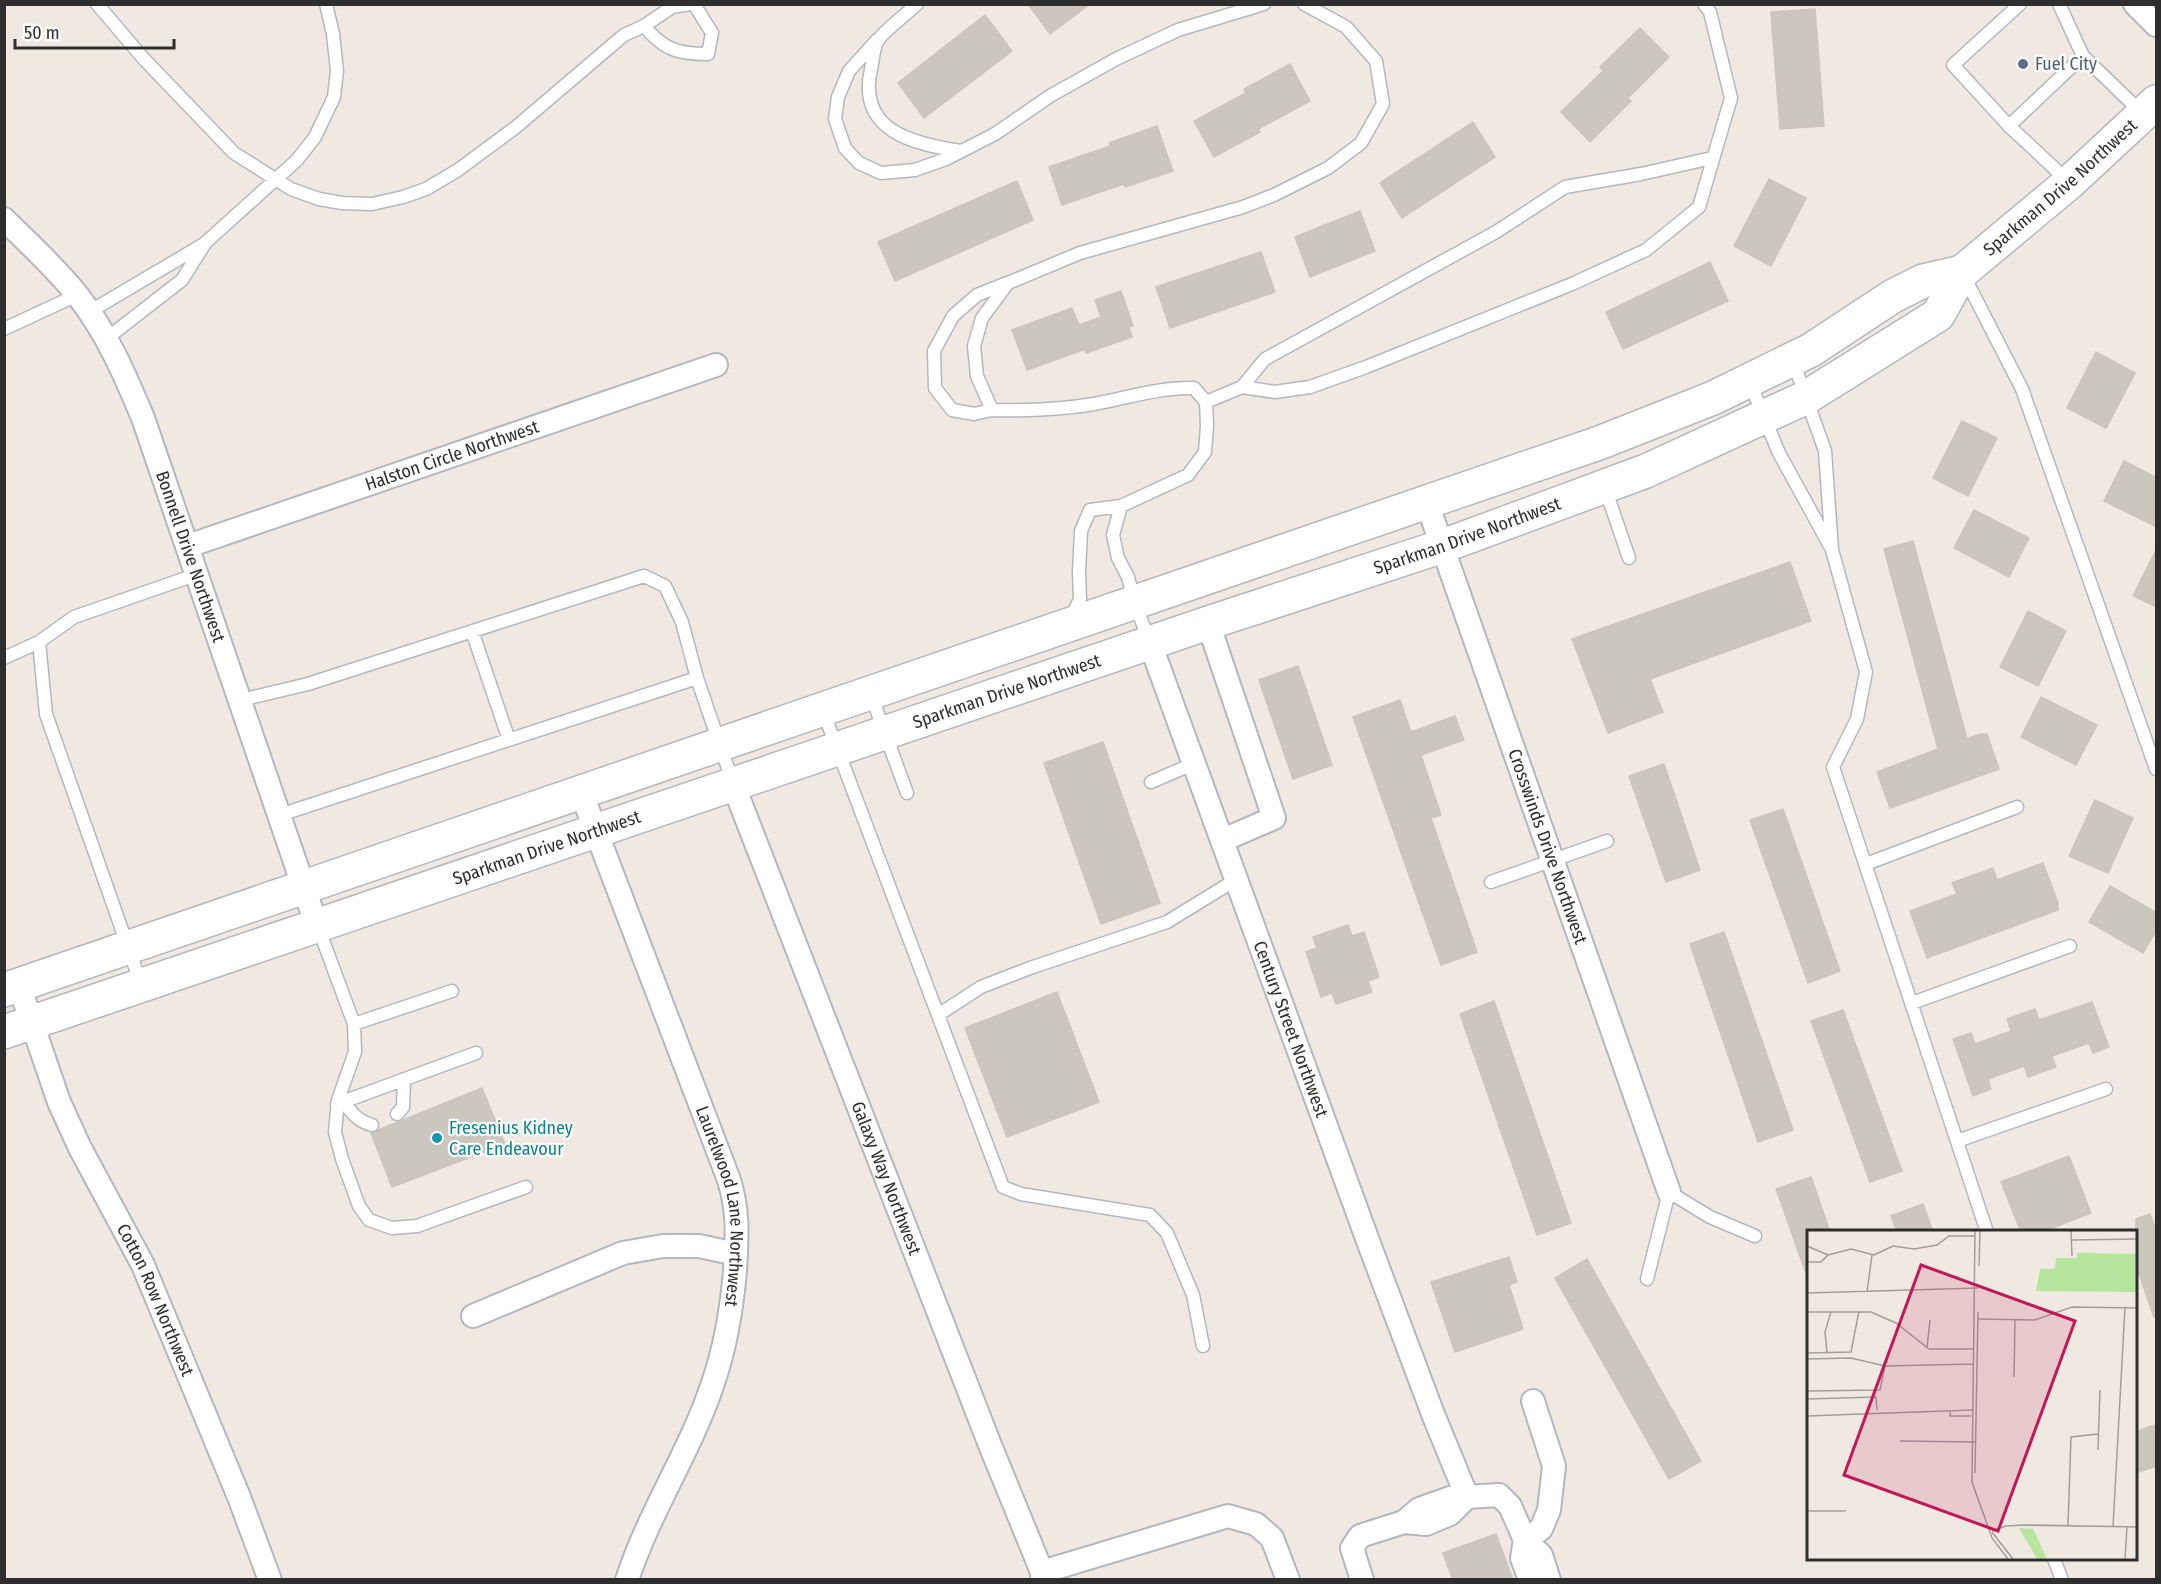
<svg xmlns="http://www.w3.org/2000/svg" width="2161" height="1584" font-family="'Fira Sans Condensed',sans-serif">
	<style>
		.building { fill: #cbc7bf; stroke: #cbc5ba; stroke-width: 1.5 }
		.lines { fill: none; stroke-linecap: round; stroke-linejoin: round }
		.service-casing { stroke: #b4b7c1; stroke-width: 15 }
		.minor-casing { stroke: #b4b7c1; stroke-width: 26 }
		.secondary-casing { stroke: #b4b7c1; stroke-width: 36 }
		.service { stroke: #fff; stroke-width: 12 }
		.minor { stroke: #fff; stroke-width: 22 }
		.secondary { stroke: #fff; stroke-width: 33 }
		.service-dot { fill: #5c6f8a; stroke: #fff; stroke-width: 2 }
		.culture-dot { fill: #0f9aa8; stroke: #fff; stroke-width: 2 }
		.labels { text-anchor: middle; dominant-baseline: central; stroke-width: 4.5; stroke-linejoin: round; paint-order: stroke }
		.service-label { font-size: 18px; fill: #4e5e75; stroke: #fff; text-anchor: start }
		.street-label { font-size: 18px; fill: #2e2e2e; stroke: #fff }
		.culture-label { font-size: 18px; fill: #0d838f; stroke: #fff; text-anchor: start }
		.inset-road { fill: none; stroke: #a29e99; stroke-width: 1.5 }
		.view { fill: #c2185b; fill-opacity: 0.15; stroke: #c2185b; stroke-width: 3 }
		.inset-edge { fill: none; stroke: #2e2e2e; stroke-width: 3 }
	</style>
	<rect width="100%" height="100%" fill="#efe9e1"/>
	<path class="building" d="M1028 4H1090L1050 34Z
		M1815 9 1824 126 1780 129 1771 12Z
		M985 15 1012 51 924 118 898 83Z
		M1640 28 1669 57 1628 98 1631 101 1590 142 1561 112 1603 71 1600 67Z
		M1290 64 1310 101 1258 129 1260 132 1214 157 1194 121 1246 93 1244 89Z
		M1473 122 1495 157 1402 218 1380 183Z
		M1157 126 1173 171 1125 187 1124 184 1062 205 1049 167 1110 146 1109 143Z
		M1769 179 1806 198 1771 266 1734 246Z
		M1017 181 1033 220 895 281 878 242Z
		M1360 211 1375 251 1310 277 1295 237Z
		M1261 252 1275 292 1170 328 1156 287Z
		M1710 262 1728 301 1623 349 1606 312Z
		M1121 291 1133 326 1129 327 1132 337 1086 353 1085 349 1027 370 1012 330 1072 308 1079 325 1101 317 1095 300Z
		M2096 352 2135 373 2106 428 2067 408Z
		M1962 421 1997 438 1968 496 1933 478Z
		M2124 461 2157 478V527L2104 501Z
		M1974 510 2029 538 2009 577 1954 548Z
		M1913 541 1967 739 1980 734H1987L1999 769 1890 808 1877 772 1938 749 1884 549Z
		M2157 548V607L2133 596Z
		M1790 562 1811 621 1650 679 1663 712 1608 733 1572 639Z
		M2028 611 2066 631 2038 686 2000 667Z
		M1298 666 1332 765 1293 779 1259 680Z
		M2041 697 2097 725 2076 765 2021 737Z
		M1400 700 1411 732 1455 716 1464 740 1421 755 1441 815 1431 818 1477 952 1441 965 1353 717Z
		M1103 742 1160 903 1101 924 1044 763Z
		M1664 764 1700 870 1666 882 1629 776Z
		M2095 800 2133 818 2108 873 2069 856Z
		M1783 809 1840 971 1808 983 1750 820Z
		M2043 863 2058 903V910L1927 958 1910 911 1957 894 1952 883 1993 868 1997 880Z
		M2110 886 2157 913V929L2143 953 2089 922Z
		M1348 925 1352 936 1364 932 1379 977 1368 981 1372 992 1336 1004 1332 993 1321 997 1306 952 1317 948 1313 937Z
		M1724 932 1793 1130 1758 1142 1690 944Z
		M1057 992 1099 1102 1007 1137 965 1028Z
		M1494 1001 1571 1223 1537 1235 1460 1014Z
		M2092 1002 2109 1047 2093 1053 2089 1043 2052 1056 2056 1067 2028 1077 2024 1066 1988 1079 1991 1089 1973 1096 1953 1039 1971 1033 1975 1044 2011 1031 2007 1019 2035 1009 2039 1020Z
		M1843 1010 1902 1171 1870 1182 1811 1021Z
		M482 1088 505 1144 392 1187 371 1133Z
		M2069 1156 2091 1213 2042 1232H2021L2001 1182Z
		M1811 1177 1830 1232H1809V1273H1806L1776 1189Z
		M1923 1204 1933 1232H1897L1891 1216Z
		M2150 1214 2157 1232V1317H2154L2136 1265V1219Z
		M1509 1257 1517 1282 1509 1285 1523 1329 1455 1352 1431 1282Z
		M1587 1259 1701 1461 1669 1479 1555 1278Z
		M2151 1426H2157V1466L2136 1473V1432Z
		M1496 1534 1513 1580H1453L1443 1553Z"/>
	<g class="lines">
		<g class="service-casing">
			<path id="service" d="M97 4 143 58 234 153 291 189 319 199 342 203 372 204 403 197 426 189 458 170 516 127 624 35 644 26
				M690 4 672 7 644 26C664 50 678 54 708 54L712 33 694 4
				M917 4C909 12 880 34 877 42 873 50 873 61 871 69 857 131 913 144 961 151
				M2020 4 1953 65 2009 126 2068 181
				M2059 4 2083 56 2143 114
				M877 40 849 71 838 97 835 119 845 148 859 163 881 173 915 170 946 159 995 134 1050 96 1116 59 1178 30 1264 4
				M2009 126 2083 56
				M1964 276 2022 389 2156 769
				M89 312 204 244 297 160 315 137 334 97 337 71 333 34 326 4
				M4 329 77 295
				M106 339 182 280 204 245
				M1793 361 1825 451 1832 550 1866 672 1857 719 1833 767 1987 1232
				M1749 381 1779 453 1830 546
				M1242 387 1265 359 1496 232 1565 187 1641 174 1712 158
				M1206 402 1242 387 1275 392 1310 387 1366 367 1572 284 1646 250 1699 207 1731 98 1710 12 1704 4
				M992 410 974 414 952 410 935 388 934 351 953 316 977 295 1007 283
				M1605 488 1629 558
				M1071 618 1080 599 1079 572 1081 531 1090 510 1121 506
				M472 631 509 740
				M1149 640 1135 604 1128 577 1118 558 1113 535 1121 506 1188 475 1205 452 1207 426 1206 402 1194 388C1160 387 1127 398 1094 404 1058 410 1028 411 992 410L977 376 974 346 982 318 1008 283 1080 253 1243 207 1274 195 1328 168 1361 143 1383 104 1376 61 1346 27 1304 4
				M4 658 39 642
				M871 695 907 793
				M241 700 308 684 644 576 665 586 682 622 697 678 733 783
				M823 711 1003 1187 1021 1194 1150 1215 1167 1233 1193 1295 1203 1346
				M1151 782 1195 763
				M280 815 697 678
				M1866 864 2017 807
				M1491 882 1607 841
				M318 927 354 1024 355 1052 338 1100 335 1132 342 1159 359 1206 369 1220 392 1228 417 1226 526 1187
				M141 984 46 714 39 642 74 617 198 574
				M1912 1003 2070 946
				M938 1015 981 987 1030 968 1167 922 1237 879
				M354 1024 452 991
				M343 1101C352 1113 357 1121 372 1125
				M337 1104 476 1053
				M397 1114 403 1107 404 1079
				M1957 1141 2106 1089
				M1647 1279 1669 1192 1710 1217 1755 1236
				M2054 1559 2062 1580"/>
		</g>
		<g class="minor-casing">
			<g id="minor">
				<path d="M2135 4 2156 25"/>
				<path id="s1" d="M4 219C29 244 57 269 78 296 107 333 125 375 143 418L317 926"/>
				<path id="s2" d="M1427 503 1669 1192"/>
				<path id="s3" d="M188 546 716 365"/>
				<path d="M1208 623 1274 818 1223 840"/>
				<path id="s4" d="M1150 643 1368 1241 1433 1414 1467 1497"/>
				<path id="s5" d="M733 784 990 1445 1042 1572V1580"/>
				<path id="s6" d="M581 792 729 1180C739 1213 737 1236 735 1270 732 1307 725 1348 713 1383 691 1450 649 1512 627 1580"/>
				<path id="s7" d="M19 985 59 1102 80 1148 143 1265 239 1497 270 1580"/>
				<path d="M473 1316 623 1253 663 1246H699L736 1254"/>
				<path d="M1404 1522 1419 1509 1450 1498 1499 1495 1510 1506 1525 1540 1541 1555 1549 1580"/>
				<path d="M1042 1572 1228 1516 1256 1524 1272 1538 1288 1580"/>
				<path d="M1362 1580 1352 1548 1360 1536 1404 1522 1426 1524 1450 1514 1467 1497"/>
				<path d="M1530 1580 1522 1558 1525 1540 1541 1529 1549 1510 1554 1466 1533 1401"/>
			</g>
		</g>
		<g class="secondary-casing">
			<g id="secondary">
				<path d="M4 990 1599 443 1713 398 1811 350 1893 296 1923 281 1962 272"/>
				<path id="s8" d="M4 1032 1208 623 1443 546 1646 471 1807 397 1938 315 1962 272 2070 182 2156 102"/>
			</g>
		</g>
		<use href="#service" class="service"/>
		<use href="#minor" class="minor"/>
		<use href="#secondary" class="secondary"/>
	</g>
	<circle class="service-dot" cx="2023" cy="64" r="6"/>
	<circle class="culture-dot" cx="437" cy="1138" r="6"/>
	<g class="labels">
		<g class="service-label">
			<text x="2035" y="64">Fuel City</text>
		</g>
		<g class="street-label">
			<text stroke="none"><textPath href="#s8" startOffset="2246">Sparkman Drive Northwest</textPath></text>
			<text stroke="none"><textPath href="#s3" startOffset="279">Halston Circle Northwest</textPath></text>
			<text stroke="none"><textPath href="#s8" startOffset="1545">Sparkman Drive Northwest</textPath></text>
			<text stroke="none"><textPath href="#s1" startOffset="392">Bonnell Drive Northwest</textPath></text>
			<text stroke="none"><textPath href="#s8" startOffset="1059">Sparkman Drive Northwest</textPath></text>
			<text stroke="none"><textPath href="#s2" startOffset="364">Crosswinds Drive Northwest</textPath></text>
			<text stroke="none"><textPath href="#s8" startOffset="573">Sparkman Drive Northwest</textPath></text>
			<text stroke="none"><textPath href="#s4" startOffset="411">Century Street Northwest</textPath></text>
			<text stroke="none"><textPath href="#s5" startOffset="423">Galaxy Way Northwest</textPath></text>
			<text stroke="none"><textPath href="#s6" startOffset="440">Laurelwood Lane Northwest</textPath></text>
			<text stroke="none"><textPath href="#s7" startOffset="344">Cotton Row Northwest</textPath></text>
		</g>
		<g class="culture-label">
			<text x="449" y="1128">Fresenius Kidney<tspan x="449" dy="21">Care Endeavour</tspan></text>
		</g>
	</g>
	<g transform="translate(1807 1230)">
		<rect width="330" height="330" fill="#efe9e1"/>
		<path d="M270 23 330 24V62L229 61 233 39H248L249 28H270ZM212 298 226 299 240 329H230Z" fill="#b6e59e"/>
		<path class="inset-road" d="M168 1 165 252 185 308 201 329M264 1 265 26M265 10 330 9M0 16 21 25 44 19 67 25 86 16 107 19 130 15 142 6H168M0 32H14L21 25M172 36 173 1M60 62 65 25M0 63 171 58M0 82H64L89 93 122 119H166M170 89 228 90 265 77 330 78M120 118 123 90M20 122 18 102 24 82M0 123 44 122 52 81M0 129 44 128 78 136 166 134M207 147 208 90M0 161 73 160 78 136M0 169 69 167 70 180M143 180V186H164M0 186 165 180M93 211 168 212M291 220 293 160M168 243 171 82M0 281H39M261 296 264 207 291 204M306 297 318 77M185 301 199 296 218 295 330 297M185 302 206 329M318 329 320 297"/>
		<path class="view" d="M114 35 268 91 191 301 37 245Z"/>
		<rect width="330" height="330" class="inset-edge"/>
	</g>
	<rect width="2161" height="1584" fill="none" stroke="#2e2e2e" stroke-width="12"/>
	<path d="M15 39v9h159v-9" fill="none" stroke="#2e2e2e" stroke-width="3"/>
	<text x="24" y="39" font-size="18" fill="#2e2e2e" stroke="#ffffff" stroke-width="4.5" paint-order="stroke">50 m</text>
</svg>
